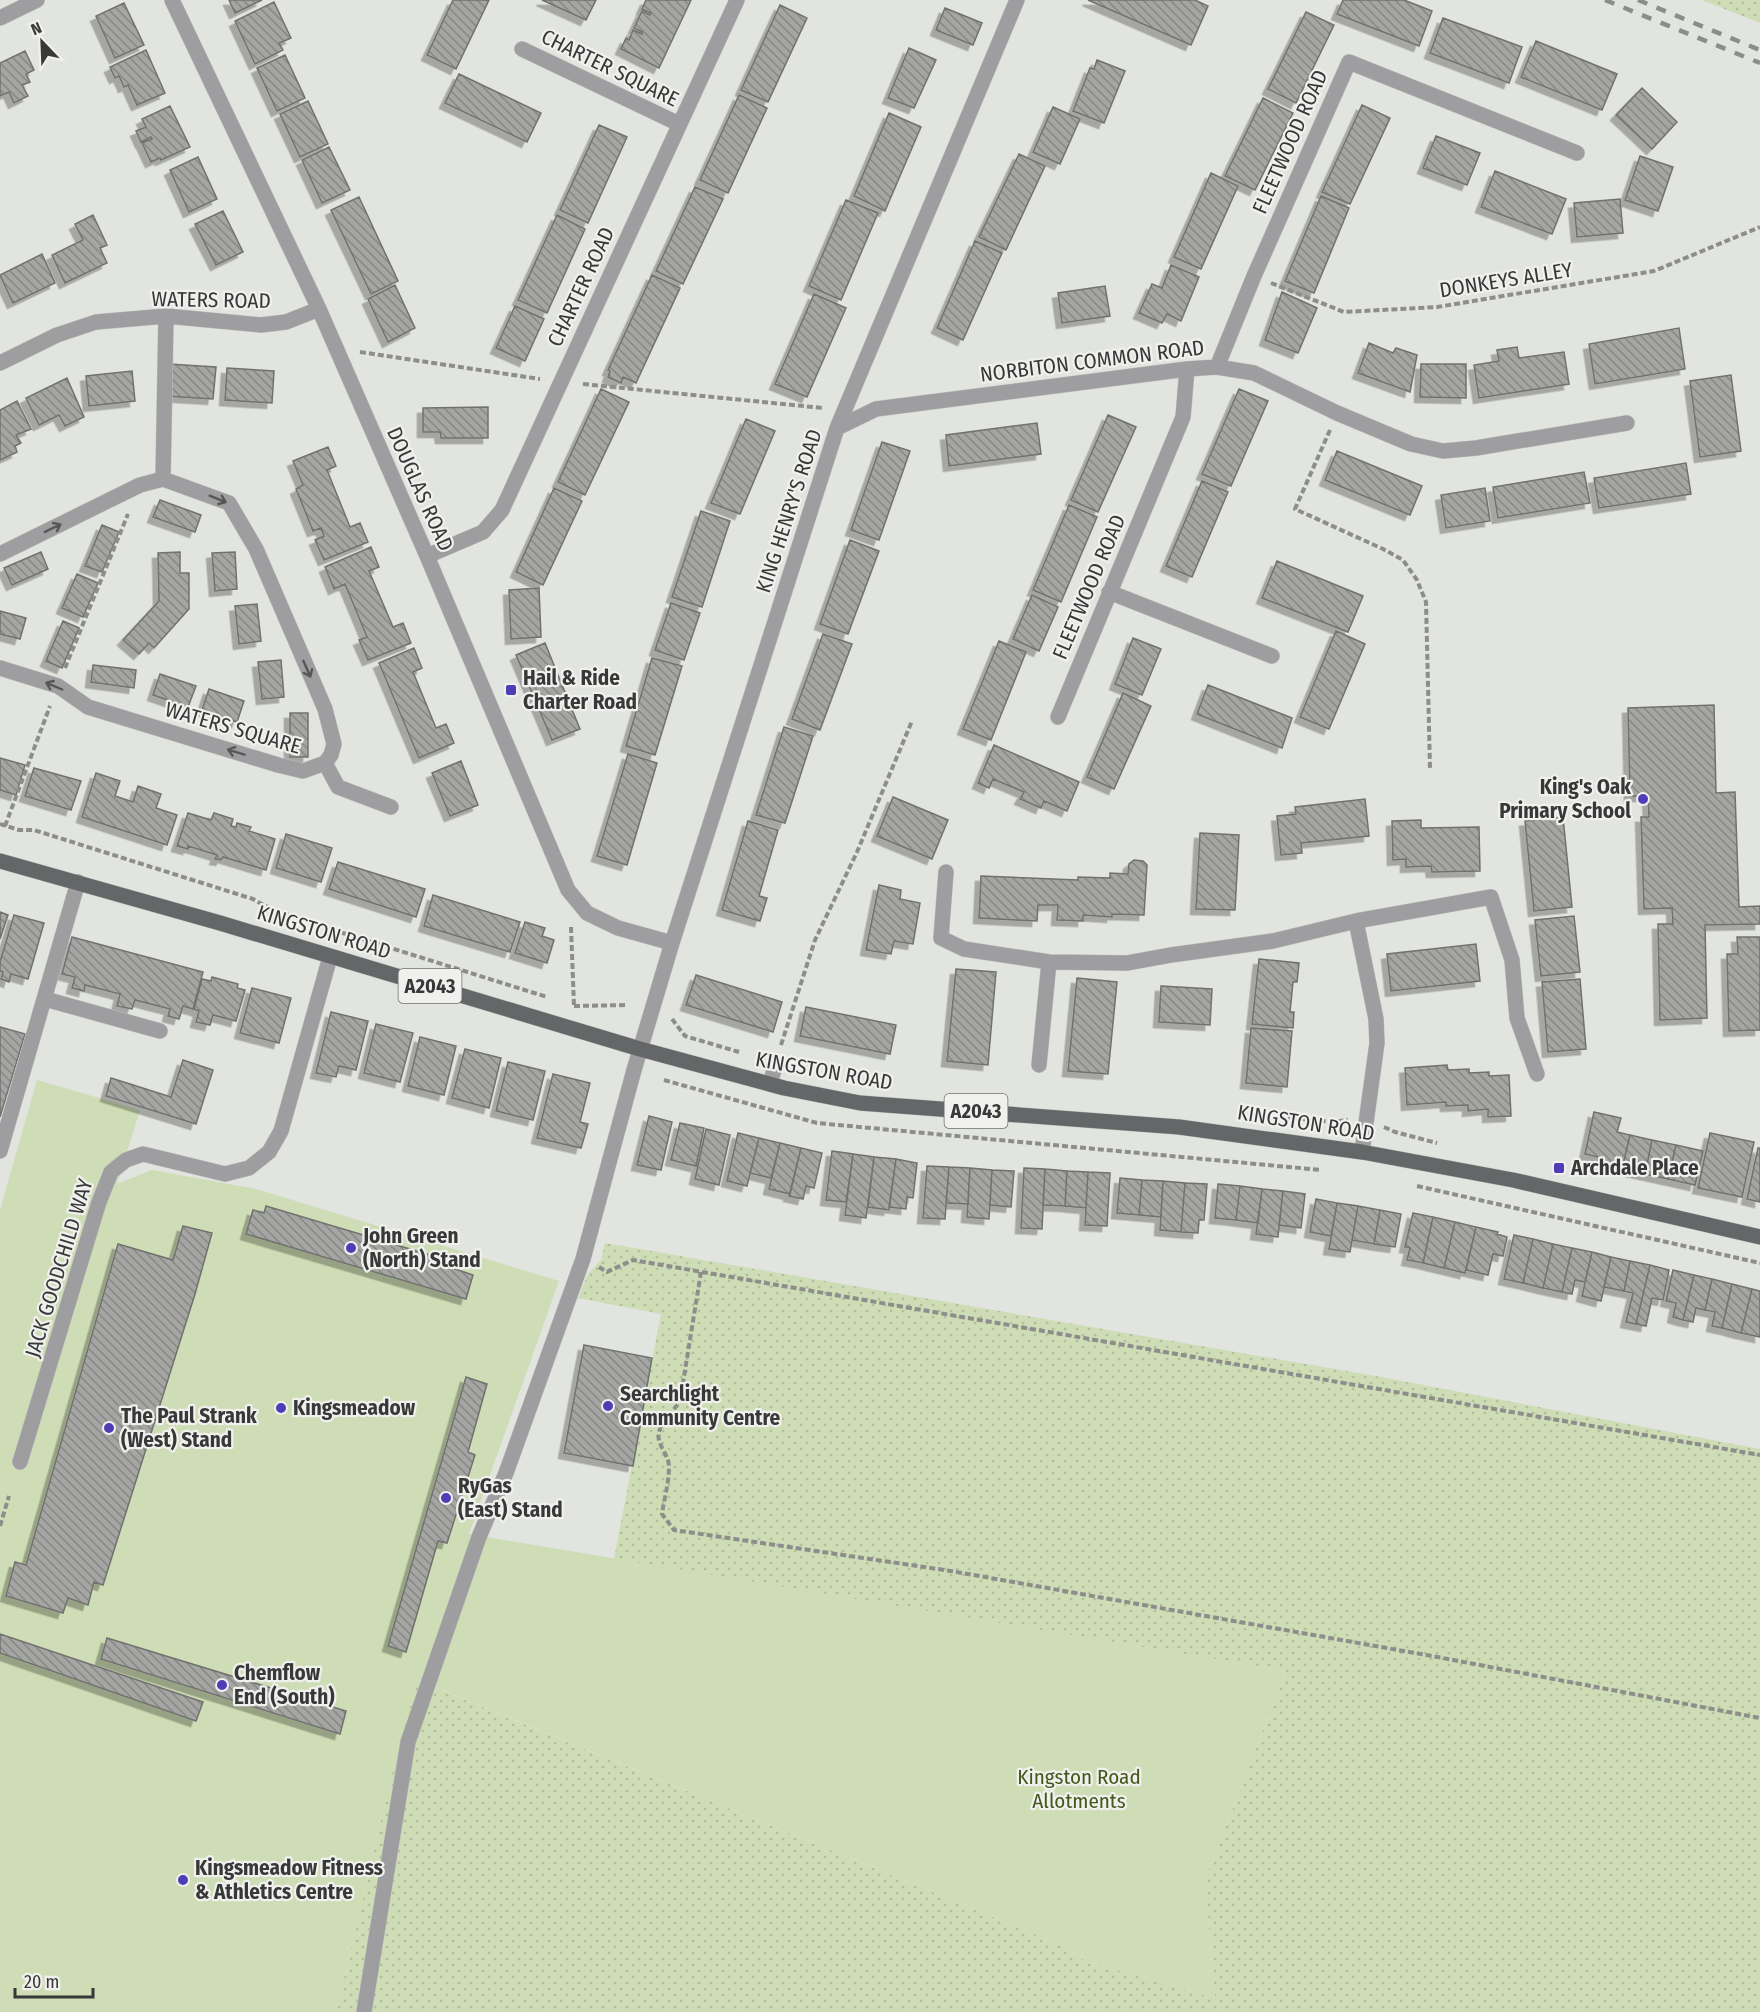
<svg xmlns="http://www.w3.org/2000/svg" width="1760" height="2012" font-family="'Fira Sans Condensed',sans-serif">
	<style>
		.grass { fill: url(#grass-dots) }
		.garden { fill: #ceddb5 }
		.building { fill: url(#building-back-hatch); stroke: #71726f; stroke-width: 1.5; filter: url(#shadow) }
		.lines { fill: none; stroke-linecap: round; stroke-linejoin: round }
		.service-casing { stroke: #c0c2be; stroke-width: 16 }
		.minor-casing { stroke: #c0c2be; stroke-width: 16 }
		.primary-casing { stroke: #c0c2be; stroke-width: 16 }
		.path { stroke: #8d8e8c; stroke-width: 4; stroke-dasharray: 6 3; stroke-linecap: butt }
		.service { stroke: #9e9ea0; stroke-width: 15 }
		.minor { stroke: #9e9ea0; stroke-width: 15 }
		.primary { stroke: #656668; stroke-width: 15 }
		.rail { stroke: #8b8d8a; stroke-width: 4.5; stroke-dasharray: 10 10; stroke-linecap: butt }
		.oneway { stroke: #565756 }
		.poi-dot { fill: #4e3db5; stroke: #f0f1ee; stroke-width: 2 }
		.labels { text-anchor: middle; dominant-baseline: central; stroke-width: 4.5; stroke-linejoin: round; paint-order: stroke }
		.shield { fill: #f0f1ee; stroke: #6e706e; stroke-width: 1.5 }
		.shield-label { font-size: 20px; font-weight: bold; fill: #373837 }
		.street-label { font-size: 21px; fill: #373837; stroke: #f0f1ee }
		.poi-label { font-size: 21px; font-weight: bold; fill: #373837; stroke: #f0f1ee; text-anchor: start }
		.park-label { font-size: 21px; fill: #45581a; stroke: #f0f1ee }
	</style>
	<defs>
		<pattern id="grass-dots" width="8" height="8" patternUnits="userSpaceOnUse" patternTransform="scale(1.5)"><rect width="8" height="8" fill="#ceddb5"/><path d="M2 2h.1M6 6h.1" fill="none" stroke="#b2be9c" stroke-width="1.8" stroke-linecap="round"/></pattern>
		<pattern id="building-back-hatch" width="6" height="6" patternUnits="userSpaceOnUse" patternTransform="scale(1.5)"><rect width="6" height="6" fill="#a5a6a3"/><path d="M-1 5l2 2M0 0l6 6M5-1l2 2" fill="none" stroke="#878886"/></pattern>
		<filter id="shadow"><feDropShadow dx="-5.5" dy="5.5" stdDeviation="0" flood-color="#0004"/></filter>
	</defs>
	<rect width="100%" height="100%" fill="#e2e4e0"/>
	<path class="grass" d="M1702 0H1760V23Z
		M605 1243 1381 1377 1760 1449V2012H336L398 1748 417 1680 1056 1943 1086 1961 1215 1998 1205 1880 1286 1671 614 1559 661 1314 578 1298 588 1274 601 1260Z"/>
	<path class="garden" d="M37 1080 140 1110 117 1184 152 1170 256 1189 559 1281 469 1534 1286 1671 1205 1880 1215 1998 1086 1961 1056 1943 418 1680 398 1748 336 2012H0V1210Z"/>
	<path class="building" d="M229 0H262L235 13Z
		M453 0H489L456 69 427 55Z
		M542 0H596L586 20Z
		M646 0H691L659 68 621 49 626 38 629 40 633 30 642 34V32L634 28 642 11 650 15 651 13 642 9Z
		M1088 0H1195L1208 6 1191 45Z
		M1343 0H1404L1432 11 1419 46 1337 14Z
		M274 2 291 38 279 43 283 50 255 64 235 21Z
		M124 3 144 45 115 58 96 16Z
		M780 5 807 18 768 102 741 90Z
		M945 8 982 23 973 45 936 30Z
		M1306 12 1334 25 1296 103 1268 89Z
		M1443 18 1522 47 1509 83 1430 53Z
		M1536 41 1617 74 1602 110 1521 77Z
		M909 48 936 60 914 108 888 98Z
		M146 50 165 93 137 105 128 85 124 87 119 76 115 78 110 67Z
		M25 51 34 70 26 74 30 82 22 85 28 96 14 103 9 92 0 96V63Z
		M285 55 305 98 277 111 257 68Z
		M1097 60 1125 71 1104 123 1073 111 1090 68 1094 69Z
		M459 74 541 113 527 142 445 103Z
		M1642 88 1677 122 1652 149 1616 115Z
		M739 95 767 108 728 193 700 180Z
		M1263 98 1293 113 1255 190 1225 176Z
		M308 101 328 144 300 157 280 114Z
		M1362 105 1390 118 1350 204 1322 192Z
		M170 106 190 147 161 160 160 158 151 162 142 143 152 139 151 137 141 142 136 131 146 127 142 119Z
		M1053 107 1080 119 1060 164 1033 152Z
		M889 113 921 127 885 211 854 196Z
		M599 125 627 137 588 223 560 210Z
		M1436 136 1480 153 1467 185 1423 168Z
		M329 147 350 190 322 203 302 160Z
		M1019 154 1045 166 1006 250 979 237Z
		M1640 156 1673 167 1658 211 1625 200Z
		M198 157 217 199 189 212 170 170Z
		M1495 171 1566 199 1552 234 1481 207Z
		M1211 173 1238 186 1201 269 1174 257Z
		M695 187 723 199 683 284 656 271Z
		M1321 196 1349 208 1314 293 1285 281Z
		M359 197 398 281 371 294 331 210Z
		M1620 199 1623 233 1577 237 1574 203Z
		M846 200 878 213 841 300 809 286Z
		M223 211 243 252 216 265 195 224Z
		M93 215 107 245 100 248 107 263 65 283 52 255 83 240 75 224Z
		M557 215 585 229 547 313 518 300Z
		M975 241 1002 253 963 340 937 328Z
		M42 254 55 283 13 303 0 275Z
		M1171 265 1199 277 1181 321 1167 314 1162 323 1139 313 1152 284 1162 288Z
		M652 275 680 288 636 383 623 377 621 383 608 377 610 371 608 370Z
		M395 285 415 328 388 342 368 299Z
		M1105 286 1110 316 1062 323 1058 293Z
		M1282 292 1317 308 1298 353 1265 340Z
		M814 294 846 308 807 397 775 384Z
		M515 306 544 319 525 361 496 348Z
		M1679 328 1685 369 1595 384 1589 344Z
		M1369 343 1393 353 1396 348 1417 355 1410 392 1358 373Z
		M1517 347 1519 358 1564 352 1569 384 1479 398 1474 365 1499 361 1497 350Z
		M168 364 216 367 213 399 166 396Z
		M1421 364H1466V398L1420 397Z
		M227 368 274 371 272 403 225 400Z
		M132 371 135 401 89 406 86 376Z
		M1731 375 1741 451 1700 457 1690 381Z
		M67 378 84 417 65 426 59 415 39 425 26 398Z
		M601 389 629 402 585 495 558 482Z
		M1239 389 1268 401 1231 486 1202 474Z
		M17 401 31 429 16 435 21 443 15 446 17 452 0 460V410Z
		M488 407V438H441L440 432H423V408Z
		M1108 415 1136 427 1098 512 1071 500Z
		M746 419 775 431 740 514 711 503Z
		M1037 423 1041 454 949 466 946 435Z
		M882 442 910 451 879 540 851 530Z
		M328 447 336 466 327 470 350 527 360 523 368 542 324 560 315 540 324 536 321 528 313 531 296 489 303 485 293 461Z
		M1337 451 1422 486 1410 515 1325 480Z
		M1686 463 1691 494 1599 508 1594 478Z
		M1584 472 1590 503 1498 518 1493 487Z
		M1202 481 1228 492 1192 577 1166 566Z
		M554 488 582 501 543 585 516 572Z
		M1485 488 1490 521 1446 528 1441 495Z
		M160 500 201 515 195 532 153 517Z
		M1069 505 1097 517 1061 602 1033 590Z
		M701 511 730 521 702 607 672 597Z
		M102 525 119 532 102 572 85 566Z
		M850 540 879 551 848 634 820 624Z
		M371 547 379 567 369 571 393 627 403 623 411 643 368 660 359 640 367 637 345 584 334 589 325 567Z
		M41 552 48 569 12 585 4 568Z
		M180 552V573H189V609L154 648 149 643 139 654 123 640 159 601 158 553Z
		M235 552 237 589 215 591 212 553Z
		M1277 561 1363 596 1348 632 1262 598Z
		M77 574 98 583 83 617 62 608Z
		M539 588 541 637 511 639 509 590Z
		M1032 595 1058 607 1039 651 1013 639Z
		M671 603 700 613 684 660 655 650Z
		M257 604 261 641 239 644 235 606Z
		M0 611 26 618 20 639 0 634Z
		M63 621 79 628 62 668 46 661Z
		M1336 631 1365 644 1329 729 1300 717Z
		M823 634 852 644 820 730 792 719Z
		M1133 638 1161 649 1142 695 1115 684Z
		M999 641 1026 652 991 740 963 729Z
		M545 643 580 729 552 740 516 655Z
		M414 648 422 668 413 672 436 728 446 724 454 743 419 758 379 663Z
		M652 658 682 666 655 755 626 746Z
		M281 660 284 697 262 699 258 662Z
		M93 665 136 670 134 688 91 682Z
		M160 674 196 686 188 707 153 695Z
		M1208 685 1292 718 1282 748 1197 714Z
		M209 689 244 701 237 722 202 710Z
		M1123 693 1151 706 1114 789 1087 777Z
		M1714 705 1716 793 1735 792 1739 907 1760 906V924L1705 925 1707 1018 1660 1020 1658 924H1673L1672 908 1644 909 1641 817H1649L1648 796H1630L1628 708Z
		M290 713H308V757H290Z
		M784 727 813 736 785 823 756 815Z
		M994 745 1079 782 1067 811 1044 801 1041 808 1020 799 1024 792 993 779 989 788 978 783Z
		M628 754 657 763 627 865 597 856Z
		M0 758 25 765 16 795 0 790Z
		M461 761 478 805 450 816 432 773Z
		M34 768 81 781 71 810 25 796Z
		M96 773 120 781 115 796 133 802 138 786 161 794 156 808 177 815 167 845 82 817Z
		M893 797 948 820 932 859 877 836Z
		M1365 799 1369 836 1301 843 1302 853 1281 855 1277 816 1296 814 1295 807Z
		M188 813 211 820 214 813 233 819 231 826 236 827 237 823 251 827 249 831 275 839 266 870 223 857 221 860 215 859 217 855 188 846V849L177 846Z
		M1563 817 1572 907 1534 911 1525 821Z
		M1421 820V828L1479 827 1480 871 1432 872 1431 866 1406 867V859L1393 860 1392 821Z
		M748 821 778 830 759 896 767 898 760 921 722 910Z
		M1200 833 1239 835 1235 910 1196 909Z
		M286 834 332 848 321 882 276 868Z
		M1134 860 1143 861 1147 865 1144 915 1112 914V917L1083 915V921L1057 920 1058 905H1038L1037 921 979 918 981 876 1078 880V877L1110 878V873L1128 874 1129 864Z
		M338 862 425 889 416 917 329 889Z
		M879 885 901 890 900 899 920 903 913 944 894 941 891 954 866 950Z
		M433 895 520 922 510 952 424 926Z
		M0 912 8 915 0 939Z
		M14 915 44 923 28 979 11 974 9 982 1 979 3 972 0 971V962Z
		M1574 916 1580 972 1541 976 1535 920Z
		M525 922 545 928 542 936 554 940 547 963 515 953Z
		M72 937 203 972 193 1009 183 1006 179 1019 168 1016 170 1009 135 1000 132 1009 117 1006 120 994 85 985 84 991 72 988 75 977 62 974Z
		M1737 937H1760V1030L1729 1031 1727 954H1738Z
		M1476 944 1480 981 1391 991 1387 954Z
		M1259 959 1299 963 1297 982H1293L1290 1012H1294L1293 1028 1252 1024Z
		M956 969 996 972 988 1065 947 1061Z
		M696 975 782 1002 773 1032 686 1005Z
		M212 977 238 984 237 988 245 990 236 1021 213 1015 210 1025 196 1022 199 1011 194 1009 202 979 211 981Z
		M1077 978 1117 982 1108 1074 1068 1071Z
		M1580 979 1586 1049 1548 1052 1542 982Z
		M1161 986 1212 989 1210 1025 1159 1022Z
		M252 988 291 998 279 1043 240 1033Z
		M806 1007 896 1025 890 1054 800 1036Z
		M331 1012 368 1021 356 1070 339 1066 336 1077 316 1073Z
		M376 1024 413 1033 400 1082 364 1073Z
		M0 1027 25 1034 0 1117Z
		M1251 1028 1292 1031 1287 1087 1246 1083Z
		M420 1037 456 1046 444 1095 408 1086Z
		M465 1049 501 1058 489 1108 452 1098Z
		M183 1060 213 1070 196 1124 106 1096 111 1078 171 1097Z
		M508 1062 545 1071 533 1120 496 1111Z
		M1447 1065 1448 1070 1469 1069V1073L1489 1072V1076L1509 1075 1511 1116 1488 1117V1109L1468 1111V1105L1446 1106V1102L1407 1105 1405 1068Z
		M553 1074 590 1083 580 1122 588 1124 581 1148 537 1138Z
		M1594 1112 1621 1118 1617 1132 1630 1135 1622 1169 1597 1163 1598 1157 1585 1154Z
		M649 1116 672 1122 661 1170 637 1165Z
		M680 1123 704 1128 696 1166 671 1160Z
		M706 1129 730 1135 719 1185 695 1179Z
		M738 1133 759 1138 747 1186 727 1181Z
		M1710 1133 1754 1142 1742 1197 1698 1188Z
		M1630 1135 1652 1140 1645 1174 1622 1169Z
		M759 1138 780 1143 771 1178 750 1173Z
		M1652 1140 1676 1145 1668 1179 1645 1174Z
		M780 1143 801 1148 790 1194 769 1189Z
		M1676 1145 1703 1151 1695 1185 1668 1179Z
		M801 1148 822 1153 814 1188 806 1186 803 1199 789 1196Z
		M1758 1148H1760V1202L1747 1199Z
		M832 1151 853 1154 846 1202 826 1200Z
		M853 1154 874 1157 866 1218 845 1215Z
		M874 1157 896 1159 889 1210 868 1207Z
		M896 1159 917 1163 913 1198 907 1197 906 1209 889 1207Z
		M927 1166 949 1167 945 1219 923 1218Z
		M949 1167 970 1168 968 1204 946 1203Z
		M970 1168 992 1170 989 1219 967 1217Z
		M1024 1168 1045 1169 1042 1229 1021 1228Z
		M1045 1169 1067 1171 1065 1206 1043 1205Z
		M992 1170 1014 1171 1011 1207 990 1205Z
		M1067 1171 1088 1172 1086 1208 1065 1206Z
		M1088 1172 1110 1173 1107 1226 1085 1225Z
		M1120 1178 1142 1180 1139 1215 1117 1213Z
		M1142 1180 1163 1181 1161 1217 1139 1215Z
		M1163 1181 1185 1183 1181 1232 1160 1230Z
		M1185 1183 1207 1184 1204 1220H1199L1198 1233 1181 1232Z
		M1218 1184 1240 1186 1236 1220 1215 1218Z
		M1240 1186 1262 1189 1258 1223 1236 1220Z
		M1262 1189 1283 1191 1278 1237 1256 1234Z
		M1283 1191 1305 1194 1301 1228 1279 1225Z
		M1316 1199 1337 1203 1331 1236 1310 1232Z
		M1337 1203 1358 1206 1350 1252 1329 1249Z
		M266 1206 457 1263 455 1269 473 1275 466 1299 246 1234 253 1210 264 1213Z
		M1358 1206 1380 1210 1374 1244 1352 1240Z
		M1380 1210 1401 1214 1395 1247 1374 1244Z
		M1413 1213 1433 1217 1423 1263 1407 1260 1410 1248 1405 1247Z
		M1433 1217 1455 1222 1444 1268 1423 1263Z
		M1455 1222 1476 1227 1465 1273 1444 1268Z
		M183 1226 212 1233 195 1294 103 1585 94 1582 88 1605 68 1598 63 1613 6 1596 15 1562 26 1565 118 1244 173 1260Z
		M1476 1227 1498 1232 1497 1234 1507 1237 1503 1256 1493 1254 1488 1275 1466 1270Z
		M1514 1235 1533 1239 1523 1283 1504 1279Z
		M1533 1239 1553 1244 1543 1288 1523 1283Z
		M1553 1244 1572 1248 1562 1292 1543 1288Z
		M1572 1248 1592 1252 1585 1282 1575 1280 1572 1294 1562 1292Z
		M1592 1252 1611 1257 1601 1301 1582 1296Z
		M1611 1257 1630 1261 1624 1291 1604 1287Z
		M1630 1261 1650 1265 1636 1324 1626 1322 1633 1293 1624 1291Z
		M1650 1265 1669 1270 1663 1300 1652 1298 1646 1326 1636 1324Z
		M1673 1270 1694 1275 1683 1320 1673 1317 1676 1303 1666 1301Z
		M1694 1275 1712 1279 1705 1310 1696 1308 1693 1322 1683 1320Z
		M1712 1279 1732 1284 1722 1328 1712 1326 1715 1312 1705 1310Z
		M1732 1284 1752 1289 1741 1333 1722 1328Z
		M1752 1289 1760 1291V1337L1741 1333Z
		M584 1345 652 1358 633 1466 564 1453Z
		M466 1377 487 1384 468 1452 475 1455 447 1543 438 1541 406 1652 388 1646Z
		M0 1634 203 1702 196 1721 0 1653Z
		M107 1638 346 1711 340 1734 101 1659Z"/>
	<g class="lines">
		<g class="service-casing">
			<path id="service" d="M325 763 338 787 391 807
				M770 1084 776 1063
				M20 1462 99 1202 111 1172 126 1160 143 1154 225 1174 249 1168 269 1152 281 1131 330 957
				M364 2012 408 1742 479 1537"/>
		</g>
		<g class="minor-casing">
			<path id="minor" d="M172 0 319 309 427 556 568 890 587 913 618 928 672 943
				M0 18 37 0
				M522 49 679 124
				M0 363 57 335 96 322 166 316 261 325 286 322 319 309
				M1217 367 1254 276 1349 62 1577 153
				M837 428 876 409 1187 369 1217 367 1254 373 1337 413 1411 444 1443 451 1476 448 1627 423
				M163 479 166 316
				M0 554 140 485 163 479 229 503 256 549 325 709 334 744 331 755 325 763 303 771 278 765 88 707 58 686 0 668
				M427 556 483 532 502 510 737 0
				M1109 592 1272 656
				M1058 717 1183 417 1187 369
				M946 872 941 938 964 949 1049 962 1127 963 1171 955 1273 941 1356 921 1376 1019 1377 1043 1362 1152
				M1356 921 1491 897 1512 960 1517 1018 1537 1074
				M45 999 160 1031
				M1039 1065 1049 962
				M0 1151 78 882
				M479 1537 506 1473 583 1259 634 1070 672 943 837 428 1017 0"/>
		</g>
		<g class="primary-casing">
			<path id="primary" d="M0 861 220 923 640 1049 784 1088 860 1103 1179 1127 1362 1152 1513 1180 1760 1237"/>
		</g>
		<path class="path" d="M1271 283 1344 312 1437 307 1654 271 1760 227
			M360 352 540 379
			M583 384 823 408
			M1330 430 1295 509 1383 549 1403 560 1417 580 1426 602 1430 768
			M65 668 128 514
			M0 824 19 830H34L253 899C276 914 303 916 327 928L547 997
			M5 826 50 706
			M571 927 574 1006
			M574 1006 627 1005
			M672 1019 685 1036 739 1052
			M781 1045 815 940 857 852 912 721
			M664 1080 817 1123 1321 1170
			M1257 1114 1332 1122 1348 1120
			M1384 1127 1395 1132 1437 1143
			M1417 1186 1760 1263
			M599 1267 607 1272 633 1260 1760 1455
			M701 1272 680 1401C674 1411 662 1420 659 1432 656 1445 669 1454 669 1467 669 1483 664 1499 662 1514L674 1530 951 1571 1432 1656 1760 1718
			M0 1526 9 1496"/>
		<use href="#service" class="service"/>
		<use href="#minor" class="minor"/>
		<use href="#primary" class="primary"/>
		<path class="rail" d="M1605 0 1760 63
			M1638 0 1760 50"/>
	</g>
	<defs><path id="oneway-shaft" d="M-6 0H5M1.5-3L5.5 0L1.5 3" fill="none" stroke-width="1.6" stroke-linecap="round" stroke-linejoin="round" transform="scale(1.5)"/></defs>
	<g class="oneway">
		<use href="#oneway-shaft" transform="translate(218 499) rotate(22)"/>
		<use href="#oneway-shaft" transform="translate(53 528) rotate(-26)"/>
		<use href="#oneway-shaft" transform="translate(307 669) rotate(66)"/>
		<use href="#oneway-shaft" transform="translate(54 686) rotate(-157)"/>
		<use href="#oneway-shaft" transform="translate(236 752) rotate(-163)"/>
	</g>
	<g class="poi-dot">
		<rect x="505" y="684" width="12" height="12" rx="3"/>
		<circle cx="1643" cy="799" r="6"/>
		<rect x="1553" y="1162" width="12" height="12" rx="3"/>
		<circle cx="351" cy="1248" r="6"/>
		<circle cx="608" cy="1406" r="6"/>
		<circle cx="281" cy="1408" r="6"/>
		<circle cx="109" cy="1428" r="6"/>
		<circle cx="446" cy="1498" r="6"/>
		<circle cx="222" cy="1685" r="6"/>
		<circle cx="183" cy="1880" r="6"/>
	</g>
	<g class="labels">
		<g class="shield">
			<rect x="398.5" y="969" width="63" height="34" rx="4.5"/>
			<rect x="944.5" y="1094" width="63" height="34" rx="4.5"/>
		</g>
		<g class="shield-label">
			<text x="430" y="986">A2043</text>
			<text x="976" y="1111">A2043</text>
		</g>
		<g class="street-label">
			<text transform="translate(610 68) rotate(26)">CHARTER SQUARE</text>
			<text transform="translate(1290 142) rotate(-66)">FLEETWOOD ROAD</text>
			<text transform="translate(1506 280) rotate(-9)">DONKEYS ALLEY</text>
			<text transform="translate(581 287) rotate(-65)">CHARTER ROAD</text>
			<text transform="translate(211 300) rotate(1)">WATERS ROAD</text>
			<text transform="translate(1092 361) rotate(-7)">NORBITON COMMON ROAD</text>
			<text transform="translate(420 489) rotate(66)">DOUGLAS ROAD</text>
			<text transform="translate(789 511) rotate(-72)">KING HENRY'S ROAD</text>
			<text transform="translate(1089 587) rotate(-67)">FLEETWOOD ROAD</text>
			<text transform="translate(233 728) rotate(16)">WATERS SQUARE</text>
			<text transform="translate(324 932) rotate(17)">KINGSTON ROAD</text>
			<text transform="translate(824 1071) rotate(10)">KINGSTON ROAD</text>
			<text transform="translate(1306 1123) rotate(9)">KINGSTON ROAD</text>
			<text transform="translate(59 1268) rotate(-73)">JACK GOODCHILD WAY</text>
		</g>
		<g class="poi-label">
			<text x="523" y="678">Hail &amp; Ride<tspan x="523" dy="24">Charter Road</tspan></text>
			<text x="1631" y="787" text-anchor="end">King's Oak<tspan x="1631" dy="24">Primary School</tspan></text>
			<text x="1571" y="1168">Archdale Place</text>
			<text x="363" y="1236">John Green<tspan x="363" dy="24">(North) Stand</tspan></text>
			<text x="620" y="1394">Searchlight<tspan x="620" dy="24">Community Centre</tspan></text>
			<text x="293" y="1408">Kingsmeadow</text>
			<text x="121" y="1416">The Paul Strank<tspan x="121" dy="24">(West) Stand</tspan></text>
			<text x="458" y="1486">RyGas<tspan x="458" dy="24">(East) Stand</tspan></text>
			<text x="234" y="1673">Chemflow<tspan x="234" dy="24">End (South)</tspan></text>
			<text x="195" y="1868">Kingsmeadow Fitness<tspan x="195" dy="24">&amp; Athletics Centre</tspan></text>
		</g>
		<g class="park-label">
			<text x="1079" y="1777">Kingston Road<tspan x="1079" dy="24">Allotments</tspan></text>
		</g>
	</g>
	<g transform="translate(42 42) rotate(337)" stroke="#f0f1ee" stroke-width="4.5" paint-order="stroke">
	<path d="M0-4.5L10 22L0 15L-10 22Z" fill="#373837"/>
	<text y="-9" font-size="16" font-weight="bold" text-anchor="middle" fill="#373837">N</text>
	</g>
	<path d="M15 1988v9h78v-9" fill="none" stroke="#373837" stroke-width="3"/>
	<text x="24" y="1988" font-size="18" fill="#373837" stroke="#f0f1ee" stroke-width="4.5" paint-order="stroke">20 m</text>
</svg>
